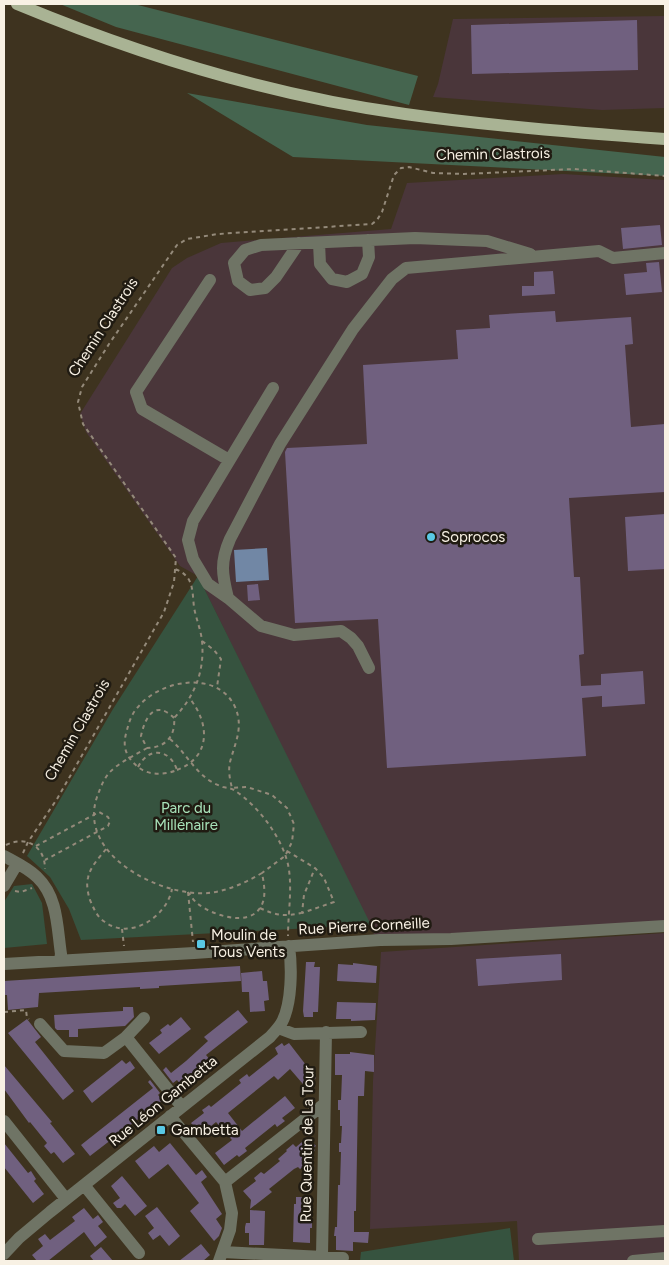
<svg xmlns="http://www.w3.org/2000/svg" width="669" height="1265" font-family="Figtree,sans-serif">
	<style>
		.industrial { fill: #4a363a }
		.green { fill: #36533f }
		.forest { fill: #45654f }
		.water { fill: #7187a5 }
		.building { fill: #70607f }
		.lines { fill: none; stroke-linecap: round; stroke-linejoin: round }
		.path { stroke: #948a7a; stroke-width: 2; stroke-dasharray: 4 4; stroke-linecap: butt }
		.minor { stroke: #6f7465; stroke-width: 12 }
		.major { stroke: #a9b394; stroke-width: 12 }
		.poi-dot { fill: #59c8e4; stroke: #201b12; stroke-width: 2 }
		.labels { text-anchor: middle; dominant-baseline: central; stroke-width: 5; stroke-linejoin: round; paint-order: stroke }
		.street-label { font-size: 15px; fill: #f8f1e4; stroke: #201b12 }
		.poi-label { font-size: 15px; fill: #f8f1e4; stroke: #201b12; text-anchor: start }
		.park-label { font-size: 15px; fill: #a8e2b9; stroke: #201b12 }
	</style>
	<rect width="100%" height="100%" fill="#3e331f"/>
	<path class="industrial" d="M665 16V108L602 110 433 97 438 84 453 19Z
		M563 174 665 180V922L376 938 198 576 180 566 86 432 80 414 172 268 187 258 221 243 391 229 407 183Z
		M665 933V1261H519L517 1221 370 1229 373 1081 381 952Z"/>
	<path class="green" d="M198 576 371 925 81 940 69 909 50 877 27 856 113 709Z
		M32 884 42 903 47 944 4 948V902L14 886Z
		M510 1228 514 1261H360L361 1252Z"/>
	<path class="forest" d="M60 4H134L418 76 409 105 116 27Z
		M187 93 367 125 665 157V176L293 157Z"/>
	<path class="water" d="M267 548 269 580 236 582 234 550Z"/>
	<path class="building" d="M637 20 638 70 472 74 471 25Z
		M660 225 662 245 623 249 621 228Z
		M659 262 662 292 626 295 624 274 647 272 646 263Z
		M553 271 555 294 522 296V286H534V272Z
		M555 311 556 322 631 317 633 344 625 345 631 427 665 424V492L569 498 574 577H580L584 654 579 655 581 686 601 685V674L643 671 645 704 602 707V696L582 698 586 756 387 768 378 619 295 623 285 452 287 448 367 444 363 365 458 359 456 330 490 328 489 315Z
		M665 514V569L628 571 625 517Z
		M258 584 260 600 248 601 247 585Z
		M561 954 562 980 478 986 476 959Z
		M306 962H315L314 967H320L318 1012H313V1017H304L303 1011Z
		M353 963 377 966 376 983 337 981 338 964 353 965Z
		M240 966 241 981 159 986V988L140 989V987L39 993 38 1007 8 1010 7 995H4V981Z
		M262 971 263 981H267L269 1000 264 1001 265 1011 250 1012 249 992H242L241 973Z
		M337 1002 376 1003 375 1020 351 1021V1019H336Z
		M123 1007H133L134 1017 125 1026 78 1029V1037H69V1030H57L55 1028 54 1015 123 1011Z
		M238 1010 248 1022 206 1055 211 1061 180 1084 177 1080 173 1083 163 1070 166 1067 171 1073 186 1061 208 1041 204 1037Z
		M181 1017 191 1029 159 1054 149 1043 162 1033 160 1030 168 1024 170 1026Z
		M27 1019 41 1037 35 1042 74 1091 63 1100 8 1033Z
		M282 1043 284 1046 289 1043 316 1078 312 1081 315 1085 309 1091 290 1069 278 1080 274 1076 228 1113 242 1131 285 1096 295 1108 282 1118 285 1121 277 1127 275 1124 245 1148 247 1151 239 1157 237 1155 224 1165 215 1153 232 1140 216 1122 200 1135 191 1123 204 1113 202 1110 205 1108 209 1105 211 1107 241 1083 239 1080 247 1074 249 1077 278 1054 275 1048Z
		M350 1052 374 1055V1072L365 1071 364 1096H358L356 1211H354V1232H369L368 1243 353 1242V1251L336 1250V1236H334L335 1227H337L338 1185H340L341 1152H339V1143H341L342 1126H340V1110H338V1100H341L342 1075H335V1054H350Z
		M122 1060 126 1064 130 1061 135 1068 92 1103 83 1091Z
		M4 1065 52 1122 50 1123 75 1154 63 1163 54 1152 51 1154 44 1146 47 1143 30 1122 29 1123 4 1089Z
		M150 1080 160 1093 158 1095 163 1100 90 1156 81 1145 153 1088 148 1082Z
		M308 1137 316 1146 313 1148 315 1150 309 1156 312 1160 300 1169 298 1167 294 1169 269 1189 272 1192 250 1209 251 1200 243 1191 256 1181 254 1178 261 1172 264 1174 280 1161 278 1159 287 1151 286 1150 293 1144 296 1147Z
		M4 1143 28 1173 31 1171 36 1179 34 1181 44 1194 33 1203 4 1167Z
		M170 1143 196 1175 202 1170 207 1177 201 1182 222 1214 216 1219 222 1228 219 1236 214 1241 190 1211 199 1203 168 1164 149 1179 135 1161 154 1146 159 1152Z
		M122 1176 147 1206 135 1216 125 1204 121 1208H117L113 1203 120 1198 111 1186Z
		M296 1197H308L307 1204H312V1228H310V1243L293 1242 294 1204H296Z
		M157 1207 180 1236 169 1246 160 1235 153 1240 148 1233 154 1228 145 1216Z
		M84 1208 93 1219 98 1215 103 1222 98 1226 107 1237 95 1247 84 1232 48 1261H37L32 1255 43 1246 38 1239 45 1234 50 1240 75 1221 72 1217Z
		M250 1210 265 1211 264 1245H249V1233H245V1227L246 1223H250Z
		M201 1244 210 1255 203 1261H179Z
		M101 1247 113 1261H94L90 1256Z"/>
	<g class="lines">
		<path class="path" d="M202 641 214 650 221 659 217 687
			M174 718C155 699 145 717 141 736L147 748C165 748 176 736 174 718 194 697 205 672 202 641 201 630 196 619 194 607 192 590 194 576 175 569
			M170 739C183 750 192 767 206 778 211 782 217 785 223 787 227 788 230 788 234 790 259 806 285 841 289 870 292 892 288 914 288 936
			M147 748C135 755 118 763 109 773 103 780 100 789 97 797 77 855 161 897 208 893 227 891 245 883 262 873 264 884 267 898 260 908 248 927 212 915 198 904 194 901 191 896 188 892
			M138 767C149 746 170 749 177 770 165 775 149 776 138 767 125 756 122 746 127 730 129 722 132 713 138 707 161 679 218 670 235 707 244 727 235 743 230 762 228 771 230 780 232 788L247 787 272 795 287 808 294 824 292 842 285 856 262 873
			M177 770C211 757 210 724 190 699
			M6 845C26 835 45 846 45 869
			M36 846 99 812 108 817 110 821 108 826 45 860
			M106 849C99 858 90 867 88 878 86 884 88 894 90 900 94 909 97 917 105 922 131 941 167 916 172 889
			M287 851 315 868 324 878 334 902 302 913 304 895 315 868
			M23 853 28 842 57 799 164 612 174 582 176 558 83 424 78 402 82 387 109 344 177 245 187 239 218 234 372 224 377 220 382 212 394 175 401 168 409 167 433 173 464 174 574 169 665 176
			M15 891 21 892 32 888
			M188 892 193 942
			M260 908C274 915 286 917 301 913
			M122 929 124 946
			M4 1012 26 1010 27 1018 29 1019"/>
		<path class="minor" d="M299 243 276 277 265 288 250 290 238 281 234 263 245 250 261 245 415 238 487 241 530 254
			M319 243 320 264 332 279 347 282 362 274 369 257 368 240
			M210 280 136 392 142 409 229 460
			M228 598 208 584 193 559 188 540 193 521 273 388
			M369 668 358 646 351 638 341 631 294 635 261 626 228 598C222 574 220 562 230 539L280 444 353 329 392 279 406 268 599 251 613 258 665 253
			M4 856C15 862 28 868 37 877 58 897 57 927 61 954L60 960
			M4 886 17 864
			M4 964 194 953 380 940 451 939 665 926
			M40 1024 64 1051 104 1053 126 1037 182 1107
			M278 1028 294 1034 361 1032
			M126 1037 144 1018
			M170 1116 225 1182 232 1213 230 1230 219 1261
			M4 1121 66 1199
			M225 1182 323 1105
			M84 1185 139 1253
			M538 1239 665 1231
			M223 1252 343 1258
			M4 1254 19 1238 50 1212 270 1037C274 1032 279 1028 282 1022 292 1003 292 967 289 946
			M322 1256 326 1032
			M633 1261 665 1258"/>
		<path class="major" d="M17 4C140 55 273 96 405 114 491 126 578 133 665 139"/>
	</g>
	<g class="poi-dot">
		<circle cx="431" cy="537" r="5"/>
		<rect x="196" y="939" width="10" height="10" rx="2.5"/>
		<rect x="156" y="1125" width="10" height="10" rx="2.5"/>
	</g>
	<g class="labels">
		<g class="street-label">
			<text transform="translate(493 154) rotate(-1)">Chemin Clastrois</text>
			<text transform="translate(103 327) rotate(-57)">Chemin Clastrois</text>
			<text transform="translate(77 730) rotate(-60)">Chemin Clastrois</text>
			<text transform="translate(364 926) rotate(-3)">Rue Pierre Corneille</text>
			<text transform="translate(163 1101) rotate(-39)">Rue Léon Gambetta</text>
			<text transform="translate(307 1144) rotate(-89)">Rue Quentin de La Tour</text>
		</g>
		<g class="poi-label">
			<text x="441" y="537">Soprocos</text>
			<text x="211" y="935">Moulin de<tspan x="211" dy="17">Tous Vents</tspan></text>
			<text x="171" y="1130">Gambetta</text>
		</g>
		<g class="park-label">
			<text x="186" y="808">Parc du<tspan x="186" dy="17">Millénaire</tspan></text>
		</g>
	</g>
	<rect width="669" height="1265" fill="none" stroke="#f8f1e4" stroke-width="10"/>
</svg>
